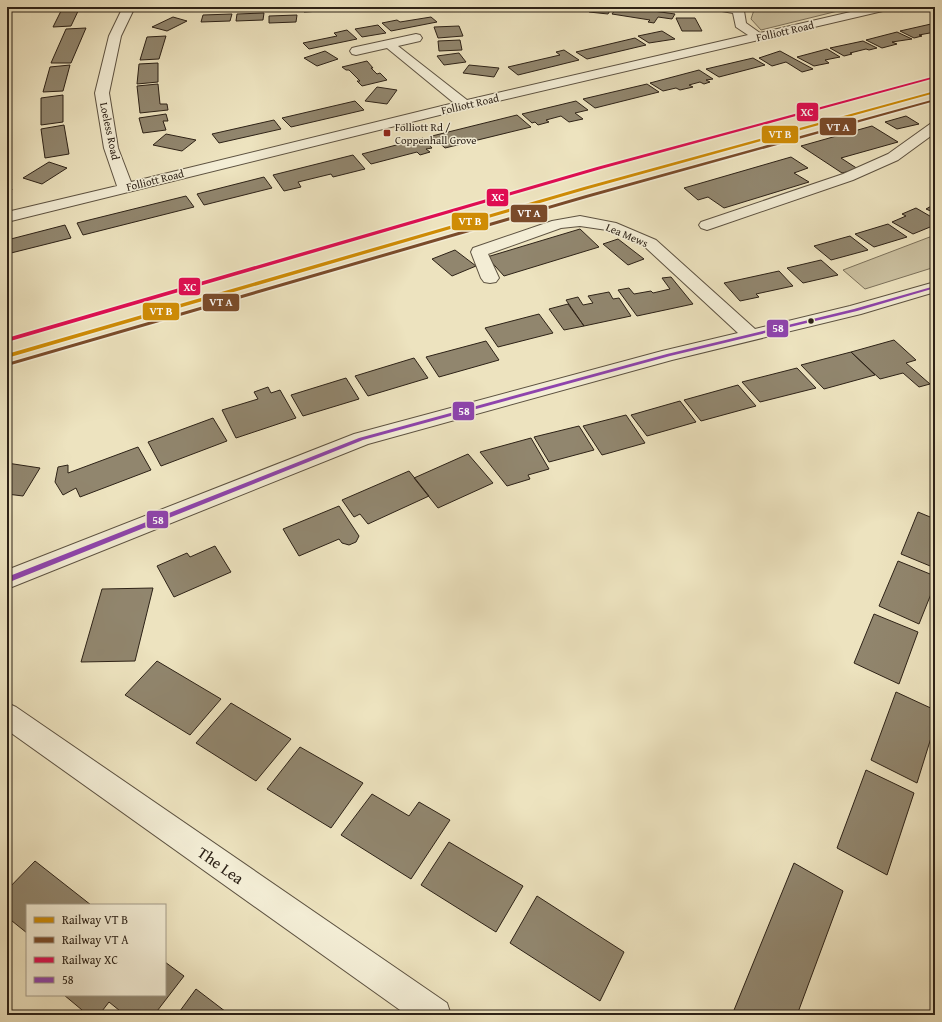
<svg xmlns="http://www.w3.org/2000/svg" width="942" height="1022" font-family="'Gentium Book Plus',serif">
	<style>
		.green { fill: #ccc2a2; stroke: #7c725c }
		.building { fill: #91866e; stroke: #2d2217 }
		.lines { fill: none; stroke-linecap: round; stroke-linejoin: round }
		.minor-casing { stroke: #5d5241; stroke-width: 2 }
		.minor { fill: #f3edd5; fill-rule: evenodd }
		.bus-1-casing { stroke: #f3edd5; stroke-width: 3 }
		.bus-1 { fill: #8e44ad; fill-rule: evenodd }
		.rail-1-casing { stroke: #f3edd5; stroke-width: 3 }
		.rail-2-casing { stroke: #f3edd5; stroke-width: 3 }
		.rail-3-casing { stroke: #f3edd5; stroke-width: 3 }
		.rail-1 { fill: #cf8c05; fill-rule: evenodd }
		.rail-2 { fill: #7a4b2a; fill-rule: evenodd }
		.rail-3 { fill: #df0d52; fill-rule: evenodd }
		.poi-dot { fill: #8f2418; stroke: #f3edd5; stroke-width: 1.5 }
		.bus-dot { fill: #2d2217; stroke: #f3edd5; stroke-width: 1.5 }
		.labels { text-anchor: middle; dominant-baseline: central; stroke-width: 3; stroke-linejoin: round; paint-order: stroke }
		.far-street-label { font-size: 11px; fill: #2d2217; stroke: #f3edd5 }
		.far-poi-label { font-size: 11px; fill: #2d2217; stroke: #f3edd5; text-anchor: start }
		.near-street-label { font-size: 16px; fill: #2d2217; stroke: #f3edd5 }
		.line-badge { stroke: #f3edd5; stroke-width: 1.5 }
		.badge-label { font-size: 11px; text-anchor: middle; font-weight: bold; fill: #fff }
	</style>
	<rect width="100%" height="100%" fill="#ede3bf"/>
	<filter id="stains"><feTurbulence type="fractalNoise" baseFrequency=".005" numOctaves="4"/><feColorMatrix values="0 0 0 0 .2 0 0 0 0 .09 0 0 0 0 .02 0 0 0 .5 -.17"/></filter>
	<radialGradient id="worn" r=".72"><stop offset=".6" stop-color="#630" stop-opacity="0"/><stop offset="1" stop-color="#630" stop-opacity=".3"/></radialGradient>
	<path class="green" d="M755 7H854L761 30 751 19Z
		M935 235V267L865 289 843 270Z"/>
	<path class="building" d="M63 7H80L71 26 53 27Z
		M303 7H321V11L304 12Z
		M564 7H592L590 10 578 9 575 11 562 9Z
		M592 7H612L608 14 589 12Z
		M617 7 646 11V10L675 14 672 19 658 17 654 23 648 22 650 20 612 14Z
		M264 13 263 20 236 21 237 14Z
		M232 14 230 21 201 22 203 15Z
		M297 15 296 22 269 23V16Z
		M173 17 187 21 167 31 152 27Z
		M431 17 437 22 391 31 382 23 397 20 400 22Z
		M676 18H695L702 31H682Z
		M931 24 935 26V32L919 35 922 36 914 38 900 31Z
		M378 25 386 33 362 37 355 29Z
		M459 26 463 36 438 38 434 27Z
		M86 28 71 63H51L66 29Z
		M347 30 357 39 309 49 303 43 337 36 334 33Z
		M662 31 675 39 649 43 638 36Z
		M897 32 912 39 892 42 897 44 882 48 866 40Z
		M166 36 159 59 140 60 147 37Z
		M635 38 646 45 587 59 576 52Z
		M460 40 462 50 439 51 438 41Z
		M863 41 877 48 869 50 866 49 850 53 852 54 844 56 830 48Z
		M827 49 840 57 825 60 829 63 814 66 797 57Z
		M564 50 579 60 518 75 508 67 560 55 556 52Z
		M325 51 338 59 317 66 304 58Z
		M780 51 813 69 802 72 786 62 772 66 759 58Z
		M459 53 466 62 444 65 437 56Z
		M753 58 765 65 719 77 706 69Z
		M367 61 373 68H371L377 74 380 73 387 80 362 86 357 81H360L349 70H346L342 67Z
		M158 63V82L137 84 139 64Z
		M70 65 63 91 43 92 50 67Z
		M469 65 499 68 494 77 463 73Z
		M699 70 713 79 706 80 710 82 704 84 700 82 689 85 693 87 680 90 676 88 663 91 650 83Z
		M158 84 160 104H167L168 110 140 113 137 86Z
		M647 84 659 92 595 108 583 99Z
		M377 87 397 90 387 104 365 101Z
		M63 95V122L41 125V98Z
		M355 101 364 110 291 127 282 118Z
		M576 101 588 110 575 113 583 119 569 122 561 116 546 120 549 122 538 125 535 122 532 123 522 114Z
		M166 114 168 121H163L166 130 143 133 139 118Z
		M517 115 531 127 445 148 432 136Z
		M906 116 919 124 897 129 885 122Z
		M274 120 281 129 219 143 212 134Z
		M64 125 69 154 45 158 41 129Z
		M872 126 898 142 841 158 858 169 842 173 801 146Z
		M166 134 196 140 182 151 153 145Z
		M423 138 432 148 426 149 430 152 420 155 417 152 371 164 362 154Z
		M353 155 365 169 333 177 331 174 298 182 301 187 284 191 273 175Z
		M791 157 808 168 794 173 809 182 724 208 708 197 698 200 684 188Z
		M49 162 67 168 42 184 23 178Z
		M264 177 272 188 204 205 197 194Z
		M7 179 12 190 7 192Z
		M186 196 194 207 83 235 77 223Z
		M935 204V213L926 209Z
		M916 208 935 219V225L913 234 892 222 906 216 902 214Z
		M888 224 907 237 874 247 855 234Z
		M65 225 71 238 7 254V240Z
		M580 229 599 247 504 276 487 257Z
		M850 236 868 250 831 260 814 246Z
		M618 239 644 259 628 265 603 244Z
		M455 250 476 266 452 276 432 259Z
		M821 260 838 275 803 283 787 268Z
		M779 271 793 286 756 294 759 297 740 301 724 283Z
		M671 277 693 304 637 316 618 290 629 288 634 294 651 291 653 293 670 289 662 278Z
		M609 292 613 299 619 298 631 316 584 326 566 300 578 297 583 305 593 303 588 296Z
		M568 304 584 326 564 330 549 309Z
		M539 314 553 333 498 347 485 328Z
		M894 340 916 360 906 363 930 384 919 387 903 373 880 379 851 352Z
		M486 341 499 360 439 377 426 357Z
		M851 352 875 375 824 389 801 365Z
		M414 358 428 378 368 396 355 376Z
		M797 368 816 388 760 402 742 382Z
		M346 378 359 399 303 416 291 395Z
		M738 385 756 406 701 421 684 400Z
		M268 387 271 393 280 390 296 418 236 438 222 410 258 399 254 392Z
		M680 401 696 422 647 436 631 415Z
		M626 415 645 443 602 455 583 426Z
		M213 418 227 441 161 466 148 442Z
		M579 426 594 450 549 462 534 437Z
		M531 438 549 469 528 475 530 479 507 486 480 452Z
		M138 447 151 470 80 497 76 488 63 495 55 482 58 467 68 465V473Z
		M468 454 493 483 438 508 414 478Z
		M7 463 40 468 23 496 7 494Z
		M409 471 429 496 368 524 360 514 354 517 342 500Z
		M339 506 359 536 356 542 349 545 342 543 339 539 299 556 283 529Z
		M918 512 935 519V568L901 554Z
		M215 546 231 572 174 597 157 566 187 553 190 557Z
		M898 561 935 576V584L919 624 879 606Z
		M153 588 135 661 81 662 102 589Z
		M874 614 918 632 899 684 854 663Z
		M157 661 221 699 190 735 125 695Z
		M896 692 935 710V725L917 783 871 760Z
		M231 703 291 739 256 781 196 743Z
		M300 747 363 783 331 828 267 789Z
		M866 770 914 793 887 875 837 848Z
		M372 794 409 816 419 802 450 820 411 879 341 835Z
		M449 842 523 886 496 932 421 885Z
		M35 861 91 905H27V933L7 917V890Z
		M794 863 843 891 797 1015H732Z
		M537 896 624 952 600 1001 510 943Z
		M165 962 184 976 154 1015H125L109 1002 99 1015H88L64 995H165Z
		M196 989 230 1015H177Z"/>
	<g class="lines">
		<g class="minor-casing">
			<path id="minor" d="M123 7H158L156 9 133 11 121 36 109 93 118 148 131 182 454 103 387 48 356 55 352 54 350 51 352 48 356 47 416 34 420 35 422 38 420 41 398 46 467 100 748 35 736 27 733 13 711 9 709 7H747L744 11 746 23 760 33 872 7H893L891 9 887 10 464 109 7 222V212L117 186 104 148 95 93 109 36Z
				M935 123V133L898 160 853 180 713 228 707 230 701 228 699 225 701 222 843 174 888 154 930 124Z
				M580 216 616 223 656 240 755 329 850 306 935 282V292L861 314 672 360 368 444 7 589V570L354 434 662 351 738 333 644 246 607 230 580 226 561 228 488 254 499 278 496 282 490 283 484 282 481 278 471 252 473 248 552 221Z
				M7 703 16 707 447 1003 451 1015H407L7 730Z"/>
		</g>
		<use href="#minor" class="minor"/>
		<g class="bus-1-casing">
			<path id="bus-1" d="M935 286V288L857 311 670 356 363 440 7 583V577L359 438 667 354 854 309Z"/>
		</g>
		<use href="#bus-1" class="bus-1"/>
		<g class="rail-1-casing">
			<path id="rail-1" d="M935 91V93L588 189 7 358V354L584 187Z"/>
		</g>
		<g class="rail-2-casing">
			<path id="rail-2" d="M935 99V101L590 197 11 365H7V363L586 195Z"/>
		</g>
		<g class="rail-3-casing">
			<path id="rail-3" d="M932 77 935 78 601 169 7 342V338L597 167Z"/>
		</g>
		<use href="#rail-1" class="rail-1"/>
		<use href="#rail-2" class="rail-2"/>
		<use href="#rail-3" class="rail-3"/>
	</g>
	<rect class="poi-dot" x="383" y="129" width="8" height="8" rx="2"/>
	<circle class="bus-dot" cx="811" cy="321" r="3.5"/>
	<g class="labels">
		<g class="far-street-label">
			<text transform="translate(785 31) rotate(-13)">Folliott Road</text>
			<text transform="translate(470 104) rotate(-13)">Folliott Road</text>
			<text transform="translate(110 131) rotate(78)">Loeless Road</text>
			<text transform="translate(155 180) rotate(-14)">Folliott Road</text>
			<text transform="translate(627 235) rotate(23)">Lea Mews</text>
		</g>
		<g class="far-poi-label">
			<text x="395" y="127">Folliott Rd /<tspan x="395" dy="13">Coppenhall Grove</tspan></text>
		</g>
		<g class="near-street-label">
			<text transform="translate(221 865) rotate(35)">The Lea</text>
		</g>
	</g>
	<g class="line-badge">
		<rect x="796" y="102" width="23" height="20" rx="4" fill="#df0d52"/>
		<rect x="819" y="117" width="38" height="19" rx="4" fill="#7a4b2a"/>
		<rect x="761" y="125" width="38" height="19" rx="4" fill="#cf8c05"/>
		<rect x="486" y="188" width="23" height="19" rx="4" fill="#df0d52"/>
		<rect x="510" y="204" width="38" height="19" rx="4" fill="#7a4b2a"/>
		<rect x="451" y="212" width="38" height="19" rx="4" fill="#cf8c05"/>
		<rect x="178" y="277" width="23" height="19" rx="4" fill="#df0d52"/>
		<rect x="202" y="293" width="38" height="19" rx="4" fill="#7a4b2a"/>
		<rect x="142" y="302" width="38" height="19" rx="4" fill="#cf8c05"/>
		<rect x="766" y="319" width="23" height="19" rx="4" fill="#8e44ad"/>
		<rect x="452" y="401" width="23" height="20" rx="4" fill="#8e44ad"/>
		<rect x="146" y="510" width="23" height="19" rx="4" fill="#8e44ad"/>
	</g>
	<g class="badge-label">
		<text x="807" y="116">XC</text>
		<text x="838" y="131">VT A</text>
		<text x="780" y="138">VT B</text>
		<text x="498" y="201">XC</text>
		<text x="529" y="217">VT A</text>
		<text x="470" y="225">VT B</text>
		<text x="190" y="291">XC</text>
		<text x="221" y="306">VT A</text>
		<text x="161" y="315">VT B</text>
		<text x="778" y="332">58</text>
		<text x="464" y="415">58</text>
		<text x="158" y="524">58</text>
	</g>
	<rect width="942" height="1022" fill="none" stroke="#ede3bf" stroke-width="24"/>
	<rect x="8" y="8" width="926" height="1006" fill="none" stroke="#2d2217" stroke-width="2"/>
	<rect x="12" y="12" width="918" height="998" fill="none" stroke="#2d2217"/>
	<rect x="26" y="904" width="140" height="92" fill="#f3edd5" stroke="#a49c89"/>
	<rect x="34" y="917" width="20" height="6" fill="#cf8c05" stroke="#a49c89"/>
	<text x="62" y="924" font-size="12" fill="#2d2217">Railway VT B</text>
	<rect x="34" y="937" width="20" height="6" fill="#7a4b2a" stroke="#a49c89"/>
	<text x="62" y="944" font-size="12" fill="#2d2217">Railway VT A</text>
	<rect x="34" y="957" width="20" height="6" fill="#df0d52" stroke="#a49c89"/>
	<text x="62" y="964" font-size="12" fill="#2d2217">Railway XC</text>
	<rect x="34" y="977" width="20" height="6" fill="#8e44ad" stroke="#a49c89"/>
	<text x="62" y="984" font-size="12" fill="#2d2217">58</text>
	<rect width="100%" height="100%" filter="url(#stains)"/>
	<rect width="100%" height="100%" fill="url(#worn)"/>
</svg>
